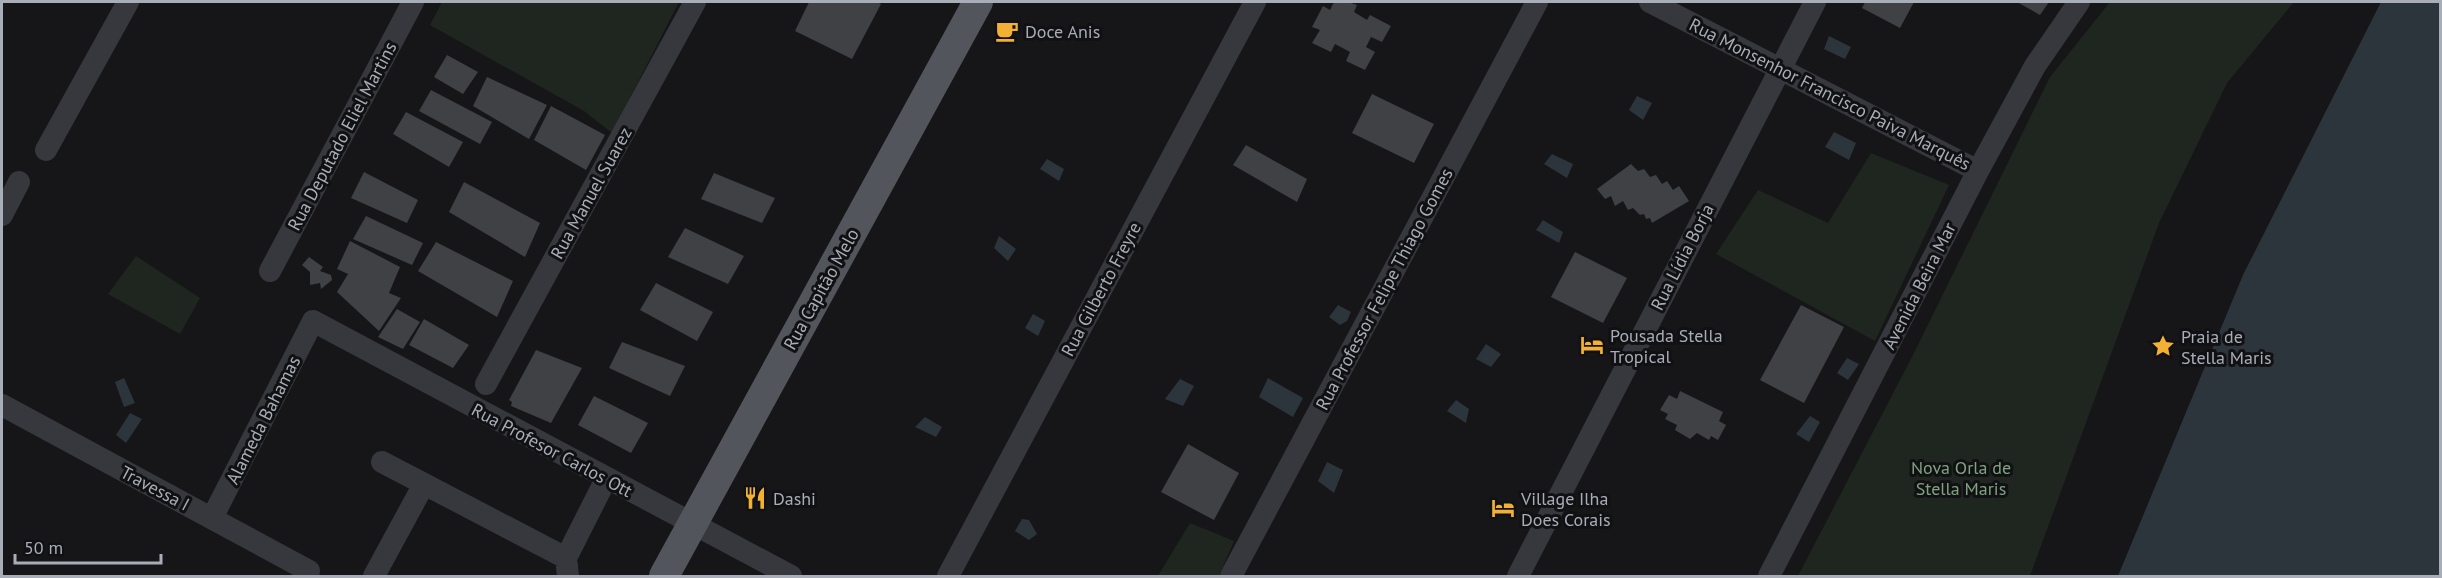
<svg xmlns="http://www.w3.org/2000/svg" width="2442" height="578" font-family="'PT Sans',sans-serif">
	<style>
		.green { fill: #1e261f }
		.water { fill: #2c353c }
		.building { fill: #404145 }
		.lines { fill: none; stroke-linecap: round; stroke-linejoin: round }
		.minor { stroke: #37383d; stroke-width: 22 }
		.major { stroke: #53555c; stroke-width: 30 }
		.labels { text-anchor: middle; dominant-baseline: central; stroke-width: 6; stroke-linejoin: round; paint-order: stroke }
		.poi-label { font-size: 18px; fill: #a8adb8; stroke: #111113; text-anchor: start }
		.street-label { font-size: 18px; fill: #a8adb8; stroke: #111113 }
		.park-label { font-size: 18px; fill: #7fa381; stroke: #111113 }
	</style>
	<rect width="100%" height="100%" fill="#161618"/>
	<path class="green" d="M442 2H679L612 133 584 111 430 25Z
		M2110 2H2294L2227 83 2159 223 2030 576H1798L1913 355 2050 77Z
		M1871 153 1949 185 1875 341 1716 254 1758 190 1828 223Z
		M136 256 200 298 180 334 108 294Z
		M1190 523 1234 541 1219 576H1158Z"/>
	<path class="water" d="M2381 2H2440V576H2118L2243 275Z
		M1829 36 1851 47 1845 59 1824 49Z
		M1637 96 1652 103 1643 120 1629 110Z
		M1834 132 1856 143 1849 160 1825 147Z
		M1552 154 1573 164 1567 178 1544 164Z
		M1047 159 1064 169 1059 181 1040 169Z
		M1543 220 1563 232 1559 243 1536 230Z
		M999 236 1016 249 1008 261 994 248Z
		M1338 305 1351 312 1347 321 1340 325 1329 317Z
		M1033 314 1045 321 1038 336 1025 328Z
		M1486 344 1501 354 1491 367 1476 359Z
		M1847 358 1859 364 1848 380 1837 373Z
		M124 378 135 403 124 407 115 382Z
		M1268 378 1303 398 1293 417 1259 397Z
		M1180 379 1194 386 1183 406 1165 399Z
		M1456 400 1469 409 1466 423 1447 411Z
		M130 413 142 419 126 443 116 435Z
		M1810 416 1820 422 1809 442 1796 434Z
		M925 417 942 427 936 437 915 427Z
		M1327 462 1343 470 1334 493 1318 481Z
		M1022 519 1029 520 1037 534 1029 540 1015 531Z"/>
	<path class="building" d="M809 2H877L881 4 852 59 795 31Z
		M1334 2H1348L1357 5 1354 12 1367 20 1370 15 1391 26 1382 42 1371 37 1366 47 1375 52 1365 70 1346 61 1350 52 1335 44 1331 52 1312 43 1320 30 1312 27 1323 6 1330 10Z
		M1865 2H1914L1900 28 1862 8Z
		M2017 2H2049L2040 15Z
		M447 55 478 72 463 94 434 77Z
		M487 77 547 105 529 139 473 106Z
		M431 90 492 122 480 144 419 111Z
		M1372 94 1434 124 1414 163 1352 133Z
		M551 106 605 135 586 170 534 140Z
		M406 112 463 142 449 167 393 134Z
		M1246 145 1307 179 1297 202 1233 165Z
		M1631 164 1638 171 1644 169 1650 177 1656 175 1662 184 1667 181 1673 190 1679 186 1689 201 1652 223 1650 218 1646 219 1644 214 1640 215 1633 208 1628 210 1623 201 1615 206 1611 196 1605 199 1597 189Z
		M364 172 418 200 407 223 351 198Z
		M714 173 775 198 762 223 701 199Z
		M464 182 540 223 525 257 449 212Z
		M366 216 423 243 412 265 353 239Z
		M685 228 744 256 728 284 668 257Z
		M350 241 400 267 389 293 401 298 379 331 337 292 348 274 337 269Z
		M436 242 513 281 497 317 418 271Z
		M1575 252 1627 278 1603 323 1551 297Z
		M309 257 323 267 320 271 331 275 332 280 321 289 320 283 310 285V272L302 265Z
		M656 283 713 312 697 341 640 310Z
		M1801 305 1844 327 1804 403 1760 380Z
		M397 309 420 322 403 349 378 337Z
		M424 319 469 345 453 368 409 345Z
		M622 342 685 366 670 396 609 368Z
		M536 350 582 368 551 423 511 406 512 402 509 400Z
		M1680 391 1723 412 1719 421 1726 425 1718 440 1711 436 1709 440 1697 433 1690 439 1675 430 1677 425 1665 419 1668 414 1660 410 1669 395 1677 399Z
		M594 396 648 423 631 453 578 425Z
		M1188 444 1239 473 1214 520 1161 492Z"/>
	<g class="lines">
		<path class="minor" d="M1650 2 1978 171
			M46 150 128 2
			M2 215 19 182
			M270 271 413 2
			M486 384 695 2
			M2 405 309 571
			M382 462 566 558
			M212 518 313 321 791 576
			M374 576 424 484
			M568 576 566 558 606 479
			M948 576 1255 2
			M1231 576 1537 2
			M1518 576 1815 2
			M1769 576 1978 171 2035 66 2079 2"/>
		<path class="major" d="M664 576 978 2"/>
	</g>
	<defs>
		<g id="cafe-bare" transform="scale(1.8)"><path d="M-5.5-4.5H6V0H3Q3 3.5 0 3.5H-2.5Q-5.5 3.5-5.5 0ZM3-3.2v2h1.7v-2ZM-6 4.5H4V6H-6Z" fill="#f2b134" stroke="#111113" stroke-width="2.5" paint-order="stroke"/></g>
		<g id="hotel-bare" transform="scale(1.8)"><path d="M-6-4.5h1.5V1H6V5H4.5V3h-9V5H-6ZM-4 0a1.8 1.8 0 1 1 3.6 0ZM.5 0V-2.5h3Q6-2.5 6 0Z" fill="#f2b134" stroke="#111113" stroke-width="2.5" paint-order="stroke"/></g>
		<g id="sight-bare" transform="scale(1.8)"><path d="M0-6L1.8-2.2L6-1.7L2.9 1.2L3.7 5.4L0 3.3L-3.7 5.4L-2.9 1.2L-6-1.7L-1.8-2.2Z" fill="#f2b134" stroke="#111113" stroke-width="2.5" paint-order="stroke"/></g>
		<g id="restaurant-bare" transform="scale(1.8)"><path d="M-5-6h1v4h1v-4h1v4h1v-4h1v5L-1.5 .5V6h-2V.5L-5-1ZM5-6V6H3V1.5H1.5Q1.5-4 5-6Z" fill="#f2b134" stroke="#111113" stroke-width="2.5" paint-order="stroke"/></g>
	</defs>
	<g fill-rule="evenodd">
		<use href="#cafe-bare" x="1007" y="31"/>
		<use href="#hotel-bare" x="1592" y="345"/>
		<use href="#sight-bare" x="2163" y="346"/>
		<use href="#restaurant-bare" x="755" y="498"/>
		<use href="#hotel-bare" x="1503" y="508"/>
	</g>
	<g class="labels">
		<g class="poi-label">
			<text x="1025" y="31">Doce Anis</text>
			<text x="1610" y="335">Pousada Stella<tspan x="1610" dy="21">Tropical</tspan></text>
			<text x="2181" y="336">Praia de<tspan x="2181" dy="21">Stella Maris</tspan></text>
			<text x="773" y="498">Dashi</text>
			<text x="1521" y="498">Village Ilha<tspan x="1521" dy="21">Does Corais</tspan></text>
		</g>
		<g class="street-label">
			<text transform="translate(1830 94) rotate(27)">Rua Monsenhor Francisco Paiva Marquês</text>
			<text transform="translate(342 136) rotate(-62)">Rua Deputado Eliel Martins</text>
			<text transform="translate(591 193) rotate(-61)">Rua Manuel Suarez</text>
			<text transform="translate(1682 257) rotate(-63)">Rua Lídia Borja</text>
			<text transform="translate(1919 286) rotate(-63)">Avenida Beira Mar</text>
			<text transform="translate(821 289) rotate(-61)">Rua Capitão Melo</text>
			<text transform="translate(1101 289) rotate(-62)">Rua Gilberto Freyre</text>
			<text transform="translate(1384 289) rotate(-62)">Rua Professor Felipe Thiago Gomes</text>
			<text transform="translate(263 420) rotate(-63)">Alameda Bahamas</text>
			<text transform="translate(552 450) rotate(28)">Rua Profesor Carlos Ott</text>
			<text transform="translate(155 488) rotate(28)">Travessa I</text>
		</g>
		<g class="park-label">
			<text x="1961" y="467">Nova Orla de<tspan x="1961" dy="21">Stella Maris</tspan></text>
		</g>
	</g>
	<rect width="2442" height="578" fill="none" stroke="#a8adb8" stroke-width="6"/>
	<path d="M15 554v9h146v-9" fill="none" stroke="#a8adb8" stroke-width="3"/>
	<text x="24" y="554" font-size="18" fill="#a8adb8" stroke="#111113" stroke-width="4.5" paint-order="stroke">50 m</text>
</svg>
